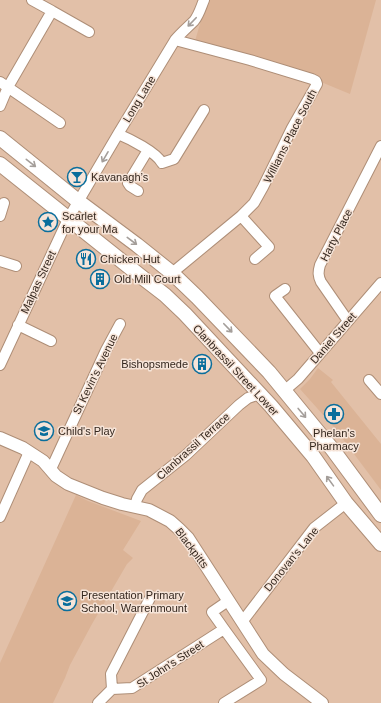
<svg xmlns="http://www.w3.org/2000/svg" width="381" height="703" font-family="Helvetica,sans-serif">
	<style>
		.built { fill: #dbb396 }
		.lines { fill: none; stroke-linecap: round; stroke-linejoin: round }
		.minor-casing { stroke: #ae8e77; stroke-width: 12 }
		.tertiary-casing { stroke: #ae8e77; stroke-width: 14 }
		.secondary-casing { stroke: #ae8e77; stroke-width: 16 }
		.minor { stroke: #fff; stroke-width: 10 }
		.tertiary { stroke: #fff; stroke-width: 12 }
		.secondary { stroke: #fff; stroke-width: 14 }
		.oneway { stroke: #a49e9a }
		.labels { text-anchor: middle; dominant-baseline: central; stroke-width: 3; stroke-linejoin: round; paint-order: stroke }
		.street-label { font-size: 11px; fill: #34271e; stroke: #f6e4d8 }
		.poi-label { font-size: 11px; fill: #34271e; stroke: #f6e4d8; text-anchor: start }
	</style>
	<rect width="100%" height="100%" fill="#e2c0a8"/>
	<path class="built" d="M207 0H376L350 94 321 82 322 78 317 75 195 41Z
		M318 368 333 380 331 382 381 444V490L333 426 300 389 310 379Z
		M76 495 88 501 141 521 123 550 133 558 127 564 92 624 70 665 65 678 53 703H0V663Z"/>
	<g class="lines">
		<g class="minor-casing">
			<path id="minor" d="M52 11 89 32
				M0 82 60 123
				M0 106 8 87 52 11 32 0
				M118 134C130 139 156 152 162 163L174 159 204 110
				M138 191 130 186 128 183 148 150
				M0 216 4 203
				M241 216 269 247 255 259
				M0 261 16 266
				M172 273 241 216 254 203 263 187 292 128 317 84 316 81 312 79 250 60 175 40
				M285 289 275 296 320 353
				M348 321 321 282C318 276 318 272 320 265L381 146
				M18 325 51 341
				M0 365 68 219 118 134 175 40C181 33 188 27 194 21 199 15 201 7 204 0
				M369 380 381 394
				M284 391 298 379 381 283
				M51 469 106 350 120 324
				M135 506 137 499 142 490 186 455 239 405 248 398 260 394
				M0 517 29 452
				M242 622 314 528 346 503
				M112 689 132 688 224 629
				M98 703 112 689 111 674 151 596
				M224 703 261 680 224 629 212 612 228 601"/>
		</g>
		<g class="tertiary-casing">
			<path id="tertiary" d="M0 438 23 448 43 461 56 476 68 484 103 498 122 504 149 510 170 521 179 529 188 538 263 654 284 674 322 703"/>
		</g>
		<g class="secondary-casing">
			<path id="secondary" d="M0 138 78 201 137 245 172 273 197 297 269 372 333 450 381 515
				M0 164 143 278 165 295 185 314 271 406 313 456 346 503 381 544"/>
		</g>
		<use href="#minor" class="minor"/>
		<use href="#tertiary" class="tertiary"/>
		<use href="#secondary" class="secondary"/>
	</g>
	<defs><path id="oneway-shaft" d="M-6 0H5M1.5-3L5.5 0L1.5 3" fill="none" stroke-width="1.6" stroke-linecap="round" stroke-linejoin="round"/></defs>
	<g class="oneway">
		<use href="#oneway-shaft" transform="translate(192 22) rotate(134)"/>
		<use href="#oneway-shaft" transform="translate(105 157) rotate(120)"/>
		<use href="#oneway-shaft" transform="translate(31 163) rotate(38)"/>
		<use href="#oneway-shaft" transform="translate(132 241) rotate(37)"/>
		<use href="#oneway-shaft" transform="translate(228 328) rotate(46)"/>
		<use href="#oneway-shaft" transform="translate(302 413) rotate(50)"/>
		<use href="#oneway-shaft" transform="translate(330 481) rotate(-126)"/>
	</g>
	<defs>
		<g id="bar-ring" transform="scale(1)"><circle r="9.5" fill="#f6e4d8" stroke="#0a6e9c" stroke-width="1.5"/><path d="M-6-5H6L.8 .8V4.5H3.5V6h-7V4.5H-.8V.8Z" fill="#0a6e9c"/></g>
		<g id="sight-ring" transform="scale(1)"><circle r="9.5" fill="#f6e4d8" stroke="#0a6e9c" stroke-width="1.5"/><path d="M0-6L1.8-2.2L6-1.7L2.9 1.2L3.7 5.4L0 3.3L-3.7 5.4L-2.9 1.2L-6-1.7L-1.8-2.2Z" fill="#0a6e9c"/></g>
		<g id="restaurant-ring" transform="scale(1)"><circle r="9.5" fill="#f6e4d8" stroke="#0a6e9c" stroke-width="1.5"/><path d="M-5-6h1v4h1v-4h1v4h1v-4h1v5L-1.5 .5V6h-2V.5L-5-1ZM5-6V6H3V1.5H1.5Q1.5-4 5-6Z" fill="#0a6e9c"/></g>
		<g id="building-ring" transform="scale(1)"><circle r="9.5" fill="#f6e4d8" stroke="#0a6e9c" stroke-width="1.5"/><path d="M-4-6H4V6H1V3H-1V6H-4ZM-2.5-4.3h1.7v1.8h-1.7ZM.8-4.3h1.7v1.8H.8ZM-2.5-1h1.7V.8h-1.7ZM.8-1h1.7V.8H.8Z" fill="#0a6e9c"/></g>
		<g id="pharmacy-ring" transform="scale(1)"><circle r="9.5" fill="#f6e4d8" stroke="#0a6e9c" stroke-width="1.5"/><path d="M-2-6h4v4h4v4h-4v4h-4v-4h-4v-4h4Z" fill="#0a6e9c"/></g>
		<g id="school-ring" transform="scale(1)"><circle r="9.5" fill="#f6e4d8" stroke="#0a6e9c" stroke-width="1.5"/><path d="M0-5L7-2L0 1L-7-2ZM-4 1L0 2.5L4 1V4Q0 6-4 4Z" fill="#0a6e9c"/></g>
	</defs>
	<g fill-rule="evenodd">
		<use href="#bar-ring" x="77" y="177"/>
		<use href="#sight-ring" x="48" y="222"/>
		<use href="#restaurant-ring" x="86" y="259"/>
		<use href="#building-ring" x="100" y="279"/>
		<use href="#building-ring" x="202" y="364"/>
		<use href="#pharmacy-ring" x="334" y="414"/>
		<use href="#school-ring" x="44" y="431"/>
		<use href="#school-ring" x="67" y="601"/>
	</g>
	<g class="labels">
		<g class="street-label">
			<text transform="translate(139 99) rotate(-59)">Long Lane</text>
			<text transform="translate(290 136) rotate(-63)">Williams Place South</text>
			<text transform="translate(336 235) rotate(-63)">Harty Place</text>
			<text transform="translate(38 282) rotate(-65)">Malpas Street</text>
			<text transform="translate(333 338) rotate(-49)">Daniel Street</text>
			<text transform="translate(236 370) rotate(47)">Clanbrassil Street Lower</text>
			<text transform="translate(95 374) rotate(-64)">St Kevin's Avenue</text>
			<text transform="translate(193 446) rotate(-42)">Clanbrassil Terrace</text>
			<text transform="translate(192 548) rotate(53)">Blackpitts</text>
			<text transform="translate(291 559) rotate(-51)">Donovan's Lane</text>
			<text transform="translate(170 664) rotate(-33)">St John's Street</text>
		</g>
		<g class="poi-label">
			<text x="91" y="177">Kavanagh’s</text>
			<text x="62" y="216">Scarlet<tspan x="62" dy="13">for your Ma</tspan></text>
			<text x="100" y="259">Chicken Hut</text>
			<text x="114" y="279">Old Mill Court</text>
			<text x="188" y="364" text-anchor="end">Bishopsmede</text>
			<text x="58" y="431">Child's Play</text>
			<text x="334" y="433" text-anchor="middle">Phelan's<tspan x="334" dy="13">Pharmacy</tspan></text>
			<text x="81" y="595">Presentation Primary<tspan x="81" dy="13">School, Warrenmount</tspan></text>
		</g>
	</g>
</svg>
